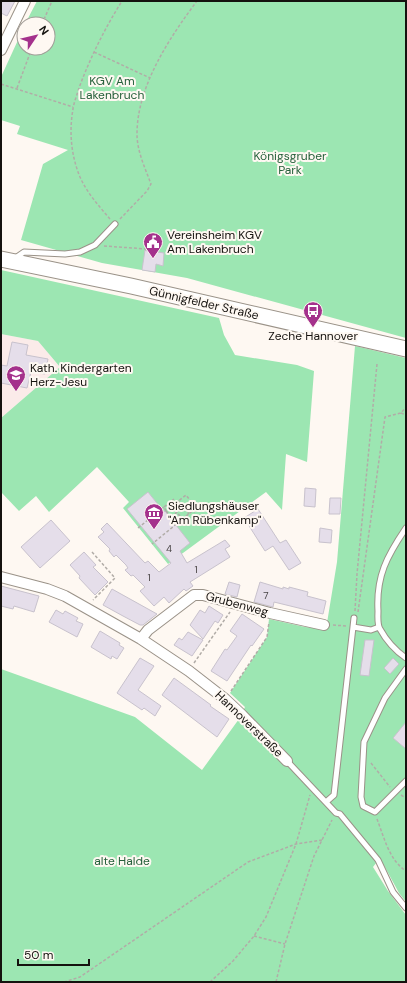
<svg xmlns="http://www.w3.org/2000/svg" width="407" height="983" font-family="'DM Sans',sans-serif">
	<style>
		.education { fill: #fbebe9 }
		.green { fill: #9ce6b2 }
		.building { fill: #e5deea; stroke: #c8c2cd }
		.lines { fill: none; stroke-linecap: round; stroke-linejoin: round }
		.lane-casing { stroke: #9a9288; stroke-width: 7 }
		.street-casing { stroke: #9a9288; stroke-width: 12 }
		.secondary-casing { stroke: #9a9288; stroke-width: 17 }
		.path { stroke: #b1aca7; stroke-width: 1.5; stroke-dasharray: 3 2; stroke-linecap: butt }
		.lane { stroke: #fff; stroke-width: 5 }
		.street { stroke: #fff; stroke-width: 10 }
		.secondary { stroke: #fff; stroke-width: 15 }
		.labels { text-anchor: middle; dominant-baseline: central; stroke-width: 4; stroke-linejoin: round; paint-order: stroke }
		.number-label { font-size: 10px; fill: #494546 }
		.park-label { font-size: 12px; fill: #26603b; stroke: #fef8f2 }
		.poi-label { font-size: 12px; fill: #15120f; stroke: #fef8f2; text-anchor: start }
		.street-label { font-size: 12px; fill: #15120f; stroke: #fef8f2 }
	</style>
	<rect width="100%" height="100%" fill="#fef8f2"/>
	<path class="education" d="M1 334 38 341 60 367 1 418Z"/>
	<path class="green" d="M37 1H406V338L187 278 102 263 21 240 43 164 68 150 17 134 20 126 1 120V77L24 27V48H48V24H25Z
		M1 270 219 318 224 335 235 355 297 365 314 371 307 462 286 454 282 510 266 492 168 564 123 508 129 502 97 467 49 512 36 496 19 511 1 492V418L60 367 38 341 1 334Z
		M355 346 406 358V902L399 893 380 858 373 867 388 891 406 915V982H1V669L135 717 202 770 239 719 245 707 230 693 267 637 269 619 305 627 326 629 337 562Z"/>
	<path class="building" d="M1 1H15L7 16 1 13Z
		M145 250 164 253 163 266 156 264 155 272 142 270Z
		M12 342 28 345 26 355 48 359 45 374 31 372 27 388 1 383V365L7 366Z
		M305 488 316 489 315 507 304 506Z
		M148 492 164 512 165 511 190 543 180 551 187 563 225 540 230 546 225 549 230 557 190 582 193 586 186 591 184 589 169 603 164 597 154 606 140 591 145 587 133 575 131 576 125 570 128 568 126 565 116 555 114 557 109 551 110 549 98 537 104 532 101 529 107 523 145 563 148 561 159 572 171 563 127 509Z
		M330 498H341L340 514H329Z
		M258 509 280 543 286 540 301 563 289 570 273 546 265 551 244 518Z
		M51 520 70 541 40 568 21 547Z
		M320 528 332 530 331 543 319 542Z
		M84 552 96 565 93 567 108 582 95 595 79 578 80 576 70 565Z
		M229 582 240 585 237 597 225 594Z
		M260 582 283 589V587L289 589V587L308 592 307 596 326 601 323 614 274 602 273 607 254 602Z
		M1 586 39 596 34 612 14 606 13 609 1 606Z
		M112 589 157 614 143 625H140L123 616 103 605Z
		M209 606 223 615 218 623 215 621 203 639 190 625 200 610 205 613Z
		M56 610 63 614 65 611 78 618 76 621 83 624 77 637 49 622Z
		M242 614 264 629 252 646 251 645 227 681 211 671 225 649 227 650 237 636 230 631Z
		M100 631 120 643 119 645 124 648 117 659 112 656 111 659 91 647Z
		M188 632 203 640 192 656 174 645 179 638 182 640Z
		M365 640H374L369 676 360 675Z
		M140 658 154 666 138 690 161 706 155 716 144 708 142 710 117 693Z
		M393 658 399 664 390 674 384 668Z
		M174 678 211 705 210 706 229 719 217 737 162 695Z
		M406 722V749L393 738Z"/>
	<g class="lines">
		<g class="lane-casing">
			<path id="lane" d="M14 259 24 252 65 254 80 252 95 245 115 224
				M406 528C387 556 376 576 378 611 378 616 377 624 380 629 386 640 396 651 406 658
				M353 627 371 630 379 627
				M406 669 385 698 364 742 361 797 363 806 375 812 406 781
				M287 761 336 813 340 814 378 860 393 892 406 908
				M326 802 334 795 354 618"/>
		</g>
		<g class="street-casing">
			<path id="street" d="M1 50 25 1
				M1 577 47 589 65 596 141 639 189 671 225 699 242 715 287 761
				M141 639 148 630 194 595H203L270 613 324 625"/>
		</g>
		<g class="secondary-casing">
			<path id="secondary" d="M1 259 131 286 406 349"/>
		</g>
		<path class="path" d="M42 24 52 1
			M94 52 150 78
			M1 84 73 107
			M17 88 32 48
			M110 219C99 206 87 193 80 177 71 155 69 132 73 109 74 102 77 95 79 88 90 58 105 28 122 1
			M120 219 147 191 151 184C145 168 137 151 137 134 137 86 170 37 197 1
			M104 246 147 249 146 251
			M401 413 406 415
			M178 501 189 514
			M172 506 183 520
			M164 507 174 499
			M193 510 196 514
			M166 511 177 524
			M171 517 191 501
			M138 528 164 507 166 511 186 495 196 508 152 544
			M92 552 115 578 93 600
			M355 611 357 574 377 364
			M358 612 385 417 401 413 406 407
			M333 625 346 626
			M194 663 230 612
			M231 691 267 637 269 622
			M371 763 390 787
			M401 795 406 798
			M377 819C384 837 389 860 406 871
			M254 936 285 944
			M64 982 80 977 248 862 296 844 322 840
			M210 982 233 961 254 936 266 917 296 844 310 795
			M276 982 285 944 314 856 332 820"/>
		<use href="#lane" class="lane"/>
		<use href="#street" class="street"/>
		<use href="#secondary" class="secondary"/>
	</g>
	<defs>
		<g id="civic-pin" transform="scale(1)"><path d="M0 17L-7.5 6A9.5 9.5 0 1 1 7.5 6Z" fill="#a4318c" stroke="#fef8f2"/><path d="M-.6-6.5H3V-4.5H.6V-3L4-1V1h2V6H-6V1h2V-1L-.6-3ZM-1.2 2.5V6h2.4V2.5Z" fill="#fff"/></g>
		<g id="bus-pin" transform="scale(1)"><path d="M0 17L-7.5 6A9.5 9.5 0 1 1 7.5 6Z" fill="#a4318c" stroke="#fef8f2"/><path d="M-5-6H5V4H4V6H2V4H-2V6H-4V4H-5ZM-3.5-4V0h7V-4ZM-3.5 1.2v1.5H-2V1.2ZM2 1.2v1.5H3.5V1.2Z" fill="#fff"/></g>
		<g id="school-pin" transform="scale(1)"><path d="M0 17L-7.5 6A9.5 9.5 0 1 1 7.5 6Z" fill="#a4318c" stroke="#fef8f2"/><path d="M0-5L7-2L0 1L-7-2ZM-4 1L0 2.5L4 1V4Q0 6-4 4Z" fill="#fff"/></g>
		<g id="museum-pin" transform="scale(1)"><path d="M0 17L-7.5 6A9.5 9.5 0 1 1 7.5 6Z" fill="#a4318c" stroke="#fef8f2"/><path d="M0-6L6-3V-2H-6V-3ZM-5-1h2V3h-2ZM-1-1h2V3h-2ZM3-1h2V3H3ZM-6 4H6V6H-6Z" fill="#fff"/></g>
	</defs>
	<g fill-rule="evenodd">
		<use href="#civic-pin" x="153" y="242"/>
		<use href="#bus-pin" x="313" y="311"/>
		<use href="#school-pin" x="16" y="375"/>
		<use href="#museum-pin" x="154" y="513"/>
	</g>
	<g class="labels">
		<g class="number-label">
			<text x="169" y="548">4</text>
			<text x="196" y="569">1</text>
			<text x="149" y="577">1</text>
			<text x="266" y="595">7</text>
		</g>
		<g class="park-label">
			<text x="112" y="81">KGV Am<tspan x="112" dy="14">Lakenbruch</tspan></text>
			<text x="290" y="156">Königsgruber<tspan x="290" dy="14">Park</tspan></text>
			<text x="122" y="861">alte Halde</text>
		</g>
		<g class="poi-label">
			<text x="167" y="235">Vereinsheim KGV<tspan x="167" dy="14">Am Lakenbruch</tspan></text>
			<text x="313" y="336" text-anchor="middle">Zeche Hannover</text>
			<text x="30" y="368">Kath. Kindergarten<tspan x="30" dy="14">Herz-Jesu</tspan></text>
			<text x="168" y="506">Siedlungshäuser<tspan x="168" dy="14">"Am Rübenkamp"</tspan></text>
		</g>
		<g class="street-label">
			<text transform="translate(204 303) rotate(13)">Günnigfelder Straße</text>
			<text transform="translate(237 604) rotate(15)">Grubenweg</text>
			<text transform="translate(249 724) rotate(44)">Hannoverstraße</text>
		</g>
	</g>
	<rect width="407" height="983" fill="none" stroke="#15120f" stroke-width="4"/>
	<g transform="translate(36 36) rotate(55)"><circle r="19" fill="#fef8f2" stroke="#a19c97"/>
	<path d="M0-3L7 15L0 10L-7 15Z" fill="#a4318c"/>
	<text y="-6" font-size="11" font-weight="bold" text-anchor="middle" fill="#15120f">N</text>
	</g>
	<path d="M18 959v6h71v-6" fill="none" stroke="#15120f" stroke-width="2"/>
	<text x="24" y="959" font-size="12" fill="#15120f" stroke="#fef8f2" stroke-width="3" paint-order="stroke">50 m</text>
</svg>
